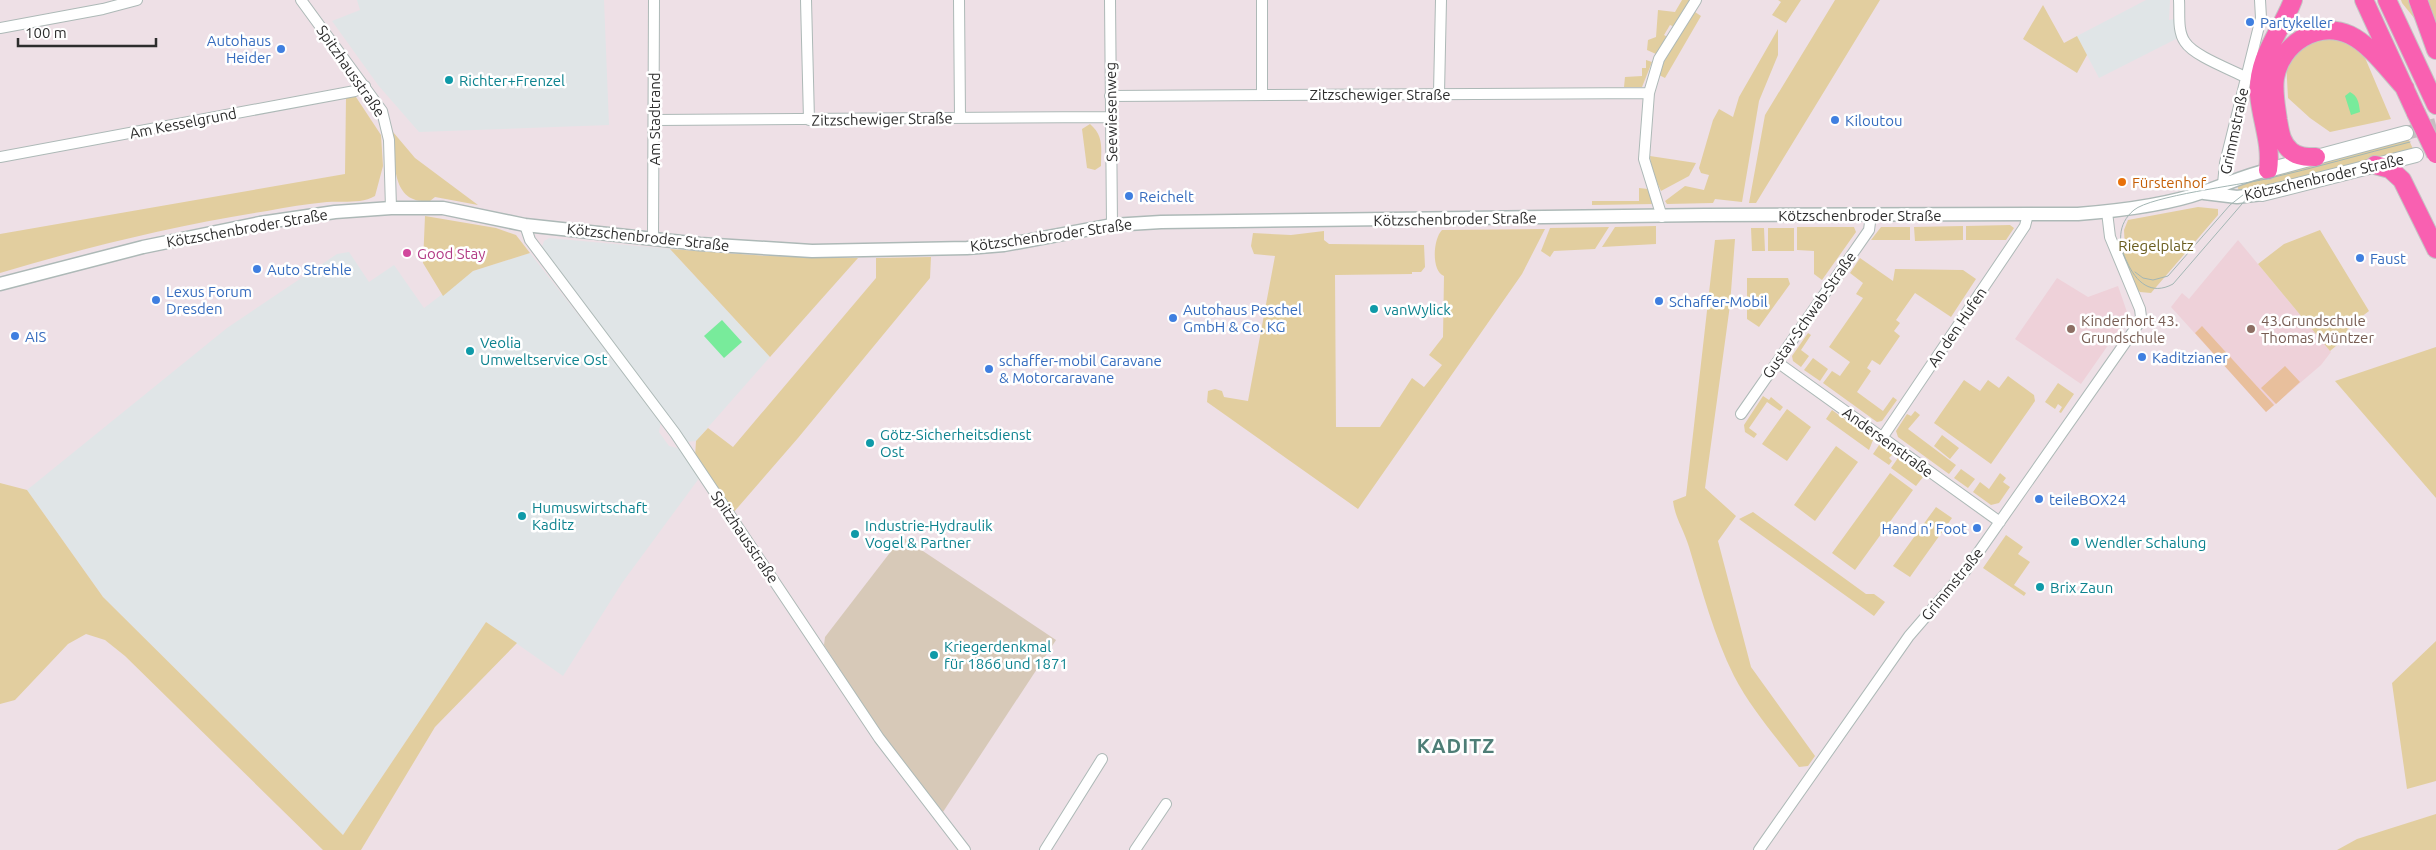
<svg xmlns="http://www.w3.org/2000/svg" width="2436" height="850" font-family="Ubuntu,sans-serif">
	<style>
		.industrial { fill: #e0e5e7 }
		.education { fill: #eed1d9 }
		.green { fill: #e2ce9f }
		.cemetery { fill: #d7c9b8 }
		.pitch { fill: #e8bf9c }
		.water { fill: #78eb9b }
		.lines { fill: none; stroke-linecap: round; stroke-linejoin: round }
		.secondary-tunnel { stroke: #c7bcc1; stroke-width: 14; stroke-dasharray: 14 7; stroke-linecap: butt }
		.minor-casing { stroke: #adb9b7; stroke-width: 12 }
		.tertiary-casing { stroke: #adb9b7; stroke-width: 15 }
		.secondary-casing { stroke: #adb9b7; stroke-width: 16 }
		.motorway-casing { stroke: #c4c4c4; stroke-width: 20 }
		.minor { stroke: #fff; stroke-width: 10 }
		.tertiary { stroke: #fff; stroke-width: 12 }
		.secondary { stroke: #fff; stroke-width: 14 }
		.motorway { stroke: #f960b1; stroke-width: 18 }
		.tram { stroke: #a3b6b4; stroke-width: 1 }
		.motorway-bridge-casing { stroke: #c4c4c4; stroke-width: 20; stroke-linecap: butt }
		.motorway-bridge { stroke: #f960b1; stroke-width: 18 }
		.shop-dot { fill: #3f7fe0; stroke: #fff; stroke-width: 2 }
		.culture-dot { fill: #0f9aa8; stroke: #fff; stroke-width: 2 }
		.food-dot { fill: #e8710a; stroke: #fff; stroke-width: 2 }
		.hotel-dot { fill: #d1479c; stroke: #fff; stroke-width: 2 }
		.education-dot { fill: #8d6e63; stroke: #fff; stroke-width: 2 }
		.labels { text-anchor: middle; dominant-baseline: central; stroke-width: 5; stroke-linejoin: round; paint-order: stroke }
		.shop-label { font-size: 15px; fill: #366cbe; stroke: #fff; text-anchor: start }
		.street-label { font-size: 15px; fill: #2d2d2d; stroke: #fff }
		.culture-label { font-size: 15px; fill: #0d838f; stroke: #fff; text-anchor: start }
		.food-label { font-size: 15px; fill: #c56008; stroke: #fff; text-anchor: start }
		.park-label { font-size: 15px; fill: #695c1e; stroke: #fff }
		.hotel-label { font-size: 15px; fill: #b23c85; stroke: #fff; text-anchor: start }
		.education-label { font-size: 15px; fill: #785e54; stroke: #fff; text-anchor: start }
		.district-label { font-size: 20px; font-weight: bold; letter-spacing: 1px; fill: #4e7d76; stroke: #fff }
	</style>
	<rect width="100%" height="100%" fill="#eee0e6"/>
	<path class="industrial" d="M357 0H604L609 125 419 132 378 85 332 21 360 10Z
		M2146 0H2170L2169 20 2174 19 2178 38 2099 78 2077 36Z
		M549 238 670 249 770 357 696 441 686 442 674 424 545 254 542 247 544 241Z
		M349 252 369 282 394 265 424 308 473 271 530 253 661 421 659 432 669 446 681 449 700 477 622 583 563 676 486 622 343 835 103 597 27 490 227 328 337 254Z"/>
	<path class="education" d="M2238 240 2331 352 2321 365 2266 412 2171 307 2182 293 2189 299Z
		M2057 278 2088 297 2118 286 2127 312V318L2081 384 2015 339Z"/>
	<path class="green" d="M1682 0H1692L1675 27 1670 25 1664 35 1669 38 1656 54 1647 50 1648 40 1656 37 1658 10 1675 12Z
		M1778 0H1801L1786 23 1772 15 1781 2Z
		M1835 0H1880L1756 203H1749L1765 115Z
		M2401 0H2436V45L2402 3Z
		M2043 5 2064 43 2077 36 2087 55 2077 73 2023 39Z
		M1695 12 1701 16 1665 78 1659 75 1664 61Z
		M1778 29V55L1759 101 1742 202 1715 199 1713 203 1667 204 1665 201 1685 186 1704 190 1709 175 1701 173 1699 168 1713 120 1719 109 1733 117 1739 97Z
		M2332 38 2345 41 2363 53 2391 119 2330 132 2310 118 2288 98 2286 61C2301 48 2312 39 2332 38Z
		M1646 60 1652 62 1642 87H1624L1625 77 1642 76V68H1646Z
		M354 94 381 135 383 166 375 196C361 204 343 201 327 202 307 204 286 207 267 211 177 225 87 247 0 273V234L345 174 346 97Z
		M1090 124C1104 136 1101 148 1101 166L1095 170 1087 168 1082 129Z
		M393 132 415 158 478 205 435 197 430 201C390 205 395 160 393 132Z
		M2408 138 2413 149 2274 185 2239 192 2237 184Z
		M1650 156 1696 163 1689 176 1661 191 1651 169Z
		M1639 188 1648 189 1654 204 1592 205V201H1639Z
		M2198 207 2218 209V215L2151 293 2140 292 2136 288 2120 252 2125 249 2124 230 2128 220Z
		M425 216 496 228 516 235 530 253 473 271 443 296 423 263Z
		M2010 225 2014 228 2006 240H1966V226Z
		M1656 226V244L1602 247 1615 227Z
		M1963 226V240L1915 241 1914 227Z
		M1609 227 1595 249 1554 251 1550 257 1541 251 1550 228Z
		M1797 227H1854L1856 232 1822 280 1814 274V251L1797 250Z
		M1881 227H1910V240H1871Z
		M1751 228H1764L1765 251H1752Z
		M1768 228H1794V251H1768Z
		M1545 229 1522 274 1358 509 1207 402 1208 391 1215 389 1222 391 1224 397 1248 401 1275 256 1254 254 1251 246 1253 233 1291 235 1324 231V240L1329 244 1424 245 1425 267 1421 272H1412V274L1335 275 1336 427H1380L1412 378 1424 387 1442 365 1429 355 1443 337 1444 276C1431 271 1433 239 1442 230Z
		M2320 230 2369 311 2352 324V326L2347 330 2350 334 2330 351 2258 264 2284 244Z
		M1735 239 1730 305 1705 488 1736 516 1718 541 1751 667 1815 756 1808 766 1799 767C1777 738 1751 709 1734 676 1714 636 1702 590 1689 547 1684 530 1675 518 1673 501L1686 496 1715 240Z
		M670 249 769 256 858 258 770 357Z
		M931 257 930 278 798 438 733 513 695 457 696 441 708 428 733 447 876 278V258Z
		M1860 258 1893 281 1895 269 1963 270 1976 279 1951 317 1915 293 1896 320 1900 323 1894 331 1900 336 1880 365 1872 360 1867 368 1871 371 1857 392 1883 411 1893 397 1897 400 1882 421 1877 422 1823 383 1832 371 1840 376 1850 362 1829 347 1863 298 1856 294 1863 283 1850 273Z
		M1747 278H1788L1790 284 1759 327 1747 319Z
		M1808 333 1811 335 1801 350 1809 356 1801 367 1793 361 1792 356Z
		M2436 347V498L2335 381Z
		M1813 358 1828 369 1820 381 1804 370Z
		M2008 376 2034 395 2035 401 1991 464 1934 423 1964 380 1980 391 1988 380 1999 388Z
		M2058 383 2074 394 2061 413 2059 412 2062 407 2058 404 2055 409 2045 402Z
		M1763 396 1769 400 1771 397 1783 407 1780 411 1767 402 1749 428 1757 434 1754 438 1745 432 1744 425Z
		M1787 409 1811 427 1787 461 1762 444Z
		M1832 410 1873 440 1869 450 1826 419Z
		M1915 411 1920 415 1908 429 1956 465 1949 474 1898 437 1896 431 1907 414 1911 416Z
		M1942 435 1959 448 1950 459 1934 446Z
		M1879 445 1893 454 1889 458 1892 461 1889 465 1873 454Z
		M1836 446 1858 462 1815 521 1794 505Z
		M1898 458 1923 477 1916 486 1891 468Z
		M1961 469 1975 479 1968 488 1954 478Z
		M1890 473 1913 490 1855 570 1832 553Z
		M2000 473 2006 478 2003 482 2010 487 1999 503 1991 505 1973 492 1980 482 1989 489Z
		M0 483 27 490 103 597 343 835 486 622 517 643 435 727 361 850H323L125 656 105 640 86 634 68 644 15 700 0 704Z
		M1936 507 1952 518 1910 577 1893 566Z
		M1753 512 1866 594H1874L1885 602 1874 616 1739 519Z
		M2006 535 2023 547 2018 554 2030 562 2014 585 2026 593 2024 596 1983 568Z
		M2436 641V781L2407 789 2392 683Z
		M2436 814V850H2337L2357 839Z"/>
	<path class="cemetery" d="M902 537 1056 640 943 812 883 736 824 645 825 637Z"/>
	<path class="pitch" d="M2202 326 2274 405 2266 412 2195 333Z
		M2285 366 2300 382 2276 404 2261 388Z"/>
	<path class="water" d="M2350 92C2358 96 2359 103 2360 112L2351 115 2345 96Z
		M722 320 742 342 724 358 704 336Z"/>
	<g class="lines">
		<path class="secondary-tunnel" d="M2406 133 2436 125"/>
		<g class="minor-casing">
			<path id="minor" d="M301 0 382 111 389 140 391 208
				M806 0 809 120
				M959 0 960 117
				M1110 0 1112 225
				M2179 0C2180 13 2177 31 2185 42 2194 56 2230 69 2245 77
				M0 28 103 9 137 0
				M1439 93 1441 0
				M1262 95V0
				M1110 96 1649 93
				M655 120 1110 117
				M0 157 355 91 365 86
				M2223 184 2225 163 2261 18 2260 0
				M1662 217 1644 159 1649 93 1659 59 1696 0
				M525 225 530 240 675 433 879 738 965 850
				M653 238 654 0
				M1777 362 2000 522
				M1741 414 1869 230 1871 215
				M1882 438 2017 238 2025 226 2028 214
				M1045 850 1102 759
				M1135 850 1166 804
				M1759 850 1909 636 1966 570 2139 323 2141 317 2140 309 2110 237 2107 212"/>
		</g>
		<g class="tertiary-casing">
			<path id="tertiary" d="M2204 193 2237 197 2262 194
				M0 284 143 247 260 223 335 212 391 208H443L525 225 700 244 812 251 967 248 1004 245 1112 225 1161 222 1704 215 2078 214C2116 211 2167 205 2203 192 2225 185 2245 175 2268 170"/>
		</g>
		<g class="secondary-casing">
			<path id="secondary" d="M2268 170 2406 133
				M2262 194 2416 155"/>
		</g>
		<g class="motorway-casing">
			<path id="motorway" d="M2364 0 2416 113
				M2387 0 2436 105
				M2418 0 2436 50
				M2316 157C2307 157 2298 157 2291 151 2281 143 2280 131 2278 120 2276 106 2273 92 2275 78 2281 44 2317 20 2350 35 2371 45 2389 71 2405 88
				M2375 165 2390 169 2402 180 2436 249
				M2268 170C2272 144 2261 120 2259 94 2257 57 2281 32 2293 0"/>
		</g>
		<use href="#minor" class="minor"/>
		<use href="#tertiary" class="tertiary"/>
		<use href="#secondary" class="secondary"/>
		<use href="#motorway" class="motorway"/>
		<path class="tram" d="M2269 184 2248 197 2173 284C2151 296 2136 282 2127 262 2118 244 2117 224 2134 210 2151 196 2240 185 2266 179 2315 168 2362 154 2410 142
			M2135 272 2143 278 2153 280 2168 276 2230 205 2252 188"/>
		<g class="motorway-bridge-casing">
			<path id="motorway-bridge" d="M2416 113 2436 154"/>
		</g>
		<use href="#motorway-bridge" class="motorway-bridge"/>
	</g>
	<g class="shop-dot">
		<circle cx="2250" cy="22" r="5"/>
		<circle cx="281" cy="49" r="5"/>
		<circle cx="1835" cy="120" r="5"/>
		<circle cx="1129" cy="196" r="5"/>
		<circle cx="2360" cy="258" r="5"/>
		<circle cx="257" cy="269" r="5"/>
		<circle cx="156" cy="300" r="5"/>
		<circle cx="1659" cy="301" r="5"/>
		<circle cx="1173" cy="318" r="5"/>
		<circle cx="15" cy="336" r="5"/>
		<circle cx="2142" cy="357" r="5"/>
		<circle cx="989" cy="369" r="5"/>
		<circle cx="2039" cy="499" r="5"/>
		<circle cx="1977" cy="528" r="5"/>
	</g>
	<g class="culture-dot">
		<circle cx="449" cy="80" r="5"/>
		<circle cx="1374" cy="309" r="5"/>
		<circle cx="470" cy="351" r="5"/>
		<circle cx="870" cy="443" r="5"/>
		<circle cx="522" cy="516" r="5"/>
		<circle cx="855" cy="534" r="5"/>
		<circle cx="2075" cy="542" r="5"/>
		<circle cx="2040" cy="587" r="5"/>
		<circle cx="934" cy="655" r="5"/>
	</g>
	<circle class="food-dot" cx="2122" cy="182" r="5"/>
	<circle class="hotel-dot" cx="407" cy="253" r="5"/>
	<g class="education-dot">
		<circle cx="2071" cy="329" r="5"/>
		<circle cx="2251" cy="329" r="5"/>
	</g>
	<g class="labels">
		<g class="shop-label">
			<text x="2260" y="22">Partykeller</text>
			<text x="271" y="40" text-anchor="end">Autohaus<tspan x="271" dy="17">Heider</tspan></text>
			<text x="1845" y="120">Kiloutou</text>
			<text x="1139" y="196">Reichelt</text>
			<text x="2370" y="258">Faust</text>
			<text x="267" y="269">Auto Strehle</text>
			<text x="166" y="291">Lexus Forum<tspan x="166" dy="17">Dresden</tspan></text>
			<text x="1669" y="301">Schaffer-Mobil</text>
			<text x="1183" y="309">Autohaus Peschel<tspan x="1183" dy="17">GmbH &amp; Co. KG</tspan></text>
			<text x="25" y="336">AIS</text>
			<text x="2152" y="357">Kaditzianer</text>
			<text x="999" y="360">schaffer-mobil Caravane<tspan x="999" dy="17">&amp; Motorcaravane</tspan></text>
			<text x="2049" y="499">teileBOX24</text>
			<text x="1967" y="528" text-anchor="end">Hand n' Foot</text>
		</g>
		<g class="street-label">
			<text transform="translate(351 71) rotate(55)">Spitzhausstraße</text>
			<text x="1380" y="94">Zitzschewiger Straße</text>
			<text transform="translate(1111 112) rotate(-91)">Seewiesenweg</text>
			<text transform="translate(654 119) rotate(-90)">Am Stadtrand</text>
			<text transform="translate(882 119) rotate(-1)">Zitzschewiger Straße</text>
			<text transform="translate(183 123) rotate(-11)">Am Kesselgrund</text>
			<text transform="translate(2234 131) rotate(-78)">Grimmstraße</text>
			<text transform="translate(2324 177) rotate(-13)">Kötzschenbroder Straße</text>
			<text x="1860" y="215">Kötzschenbroder Straße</text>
			<text transform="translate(1455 219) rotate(-1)">Kötzschenbroder Straße</text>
			<text transform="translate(247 228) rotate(-10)">Kötzschenbroder Straße</text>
			<text transform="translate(1051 235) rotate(-8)">Kötzschenbroder Straße</text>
			<text transform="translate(648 237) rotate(6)">Kötzschenbroder Straße</text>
			<text transform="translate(1809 315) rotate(-55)">Gustav-Schwab-Straße</text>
			<text transform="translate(1957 327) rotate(-56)">An den Hufen</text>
			<text transform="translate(1888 442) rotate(36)">Andersenstraße</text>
			<text transform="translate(745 537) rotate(56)">Spitzhausstraße</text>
			<text transform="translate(1952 584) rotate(-51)">Grimmstraße</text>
		</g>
		<g class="culture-label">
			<text x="459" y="80">Richter+Frenzel</text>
			<text x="1384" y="309">vanWylick</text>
			<text x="480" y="342">Veolia<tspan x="480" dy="17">Umweltservice Ost</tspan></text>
			<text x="880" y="434">Götz-Sicherheitsdienst<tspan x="880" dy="17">Ost</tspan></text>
			<text x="532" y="507">Humuswirtschaft<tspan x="532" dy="17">Kaditz</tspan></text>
			<text x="865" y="525">Industrie-Hydraulik<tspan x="865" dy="17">Vogel &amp; Partner</tspan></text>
			<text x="2085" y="542">Wendler Schalung</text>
			<text x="2050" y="587">Brix Zaun</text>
			<text x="944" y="646">Kriegerdenkmal<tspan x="944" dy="17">für 1866 und 1871</tspan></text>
		</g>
		<g class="food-label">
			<text x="2132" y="182">Fürstenhof</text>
		</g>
		<g class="park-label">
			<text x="2156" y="245">Riegelplatz</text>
		</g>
		<g class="hotel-label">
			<text x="417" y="253">Good Stay</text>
		</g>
		<g class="education-label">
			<text x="2081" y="320">Kinderhort 43.<tspan x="2081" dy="17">Grundschule</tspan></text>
			<text x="2261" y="320">43.Grundschule<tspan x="2261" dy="17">Thomas Müntzer</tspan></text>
		</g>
		<g class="district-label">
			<text x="1456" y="745">KADITZ</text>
		</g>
	</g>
	<path d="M18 38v8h138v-8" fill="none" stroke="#2d2d2d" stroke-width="2.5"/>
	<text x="25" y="38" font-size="15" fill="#2d2d2d" stroke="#ffffff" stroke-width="4" paint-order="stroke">100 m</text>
</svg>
